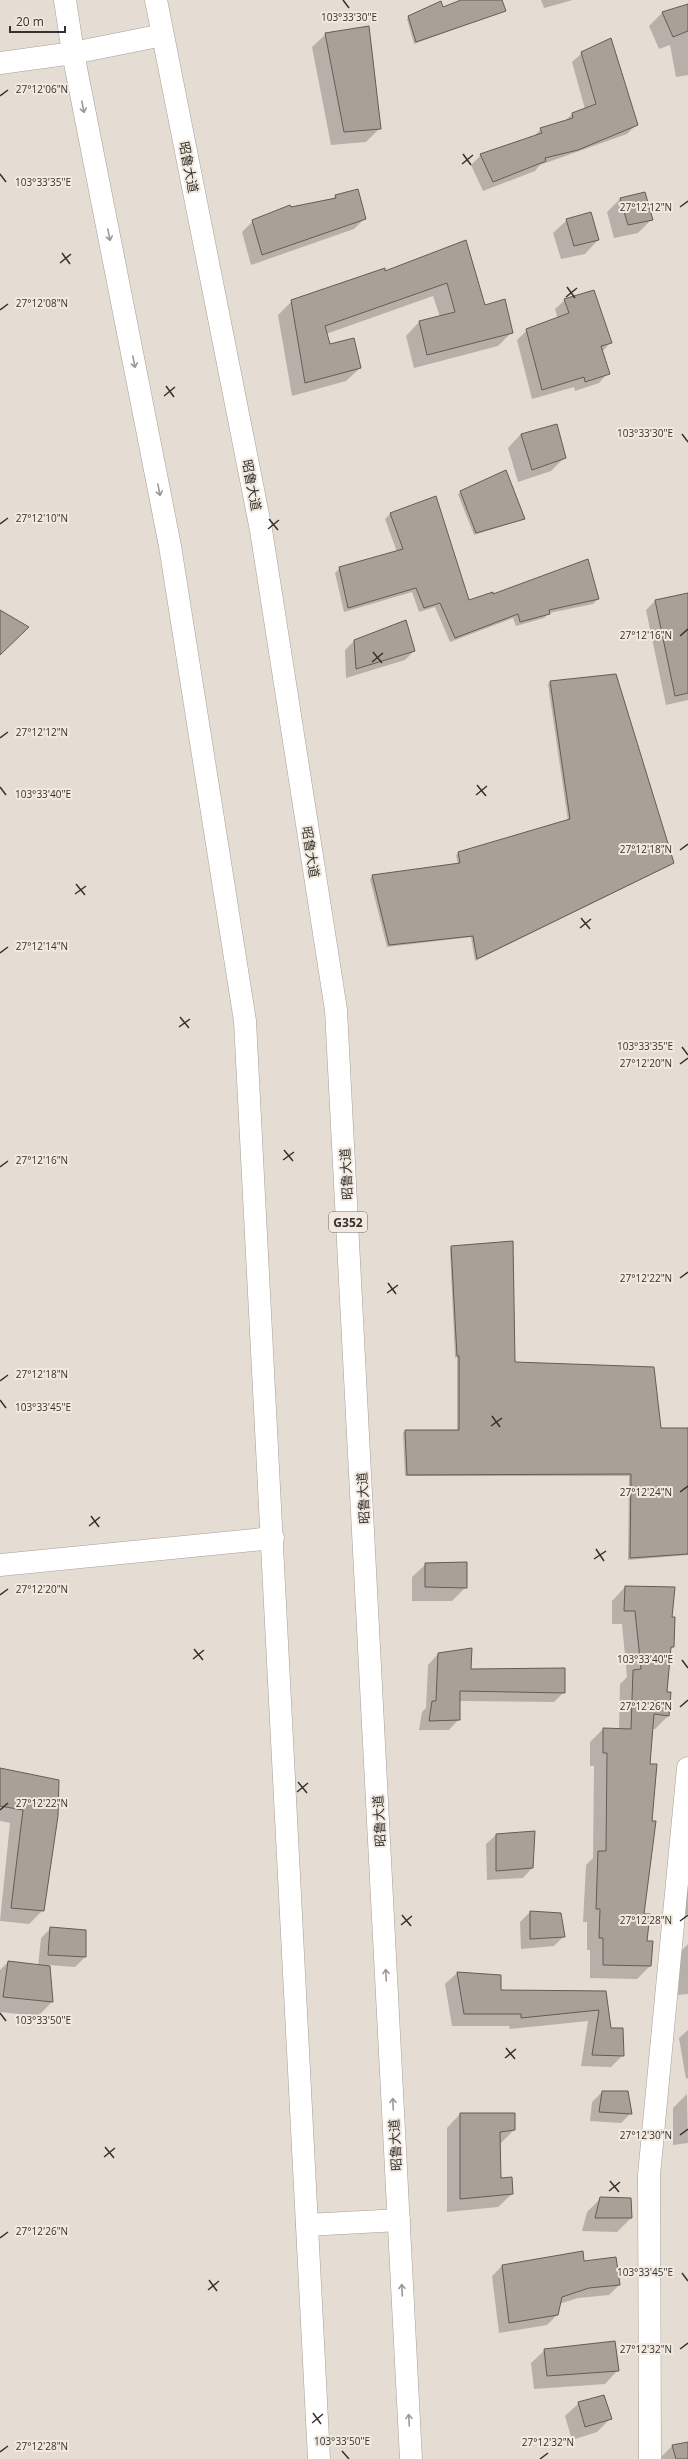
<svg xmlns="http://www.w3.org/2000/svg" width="688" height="2459" font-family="'Open Sans','Noto Sans SC',sans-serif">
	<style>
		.shadow { fill: #0003 }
		.building { fill: #a9a198; stroke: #645d54 }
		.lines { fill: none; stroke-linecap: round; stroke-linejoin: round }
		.minor-casing { stroke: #a69f95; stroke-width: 23 }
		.secondary-casing { stroke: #a69f95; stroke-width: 23 }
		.primary-casing { stroke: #a69f95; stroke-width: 23 }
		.trunk-casing { stroke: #a69f95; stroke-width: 23 }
		.minor { stroke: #fff; stroke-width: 22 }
		.secondary { stroke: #fff; stroke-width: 22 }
		.primary { stroke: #fff; stroke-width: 22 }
		.trunk { stroke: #fff; stroke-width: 22 }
		.oneway { stroke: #9a9896 }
		.ticks { fill: none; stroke: #35322e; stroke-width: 1.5 }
		.labels { text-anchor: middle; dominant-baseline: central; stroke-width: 4; stroke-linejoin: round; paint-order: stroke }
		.shield { fill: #f2eae0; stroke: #6e6963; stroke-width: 1 }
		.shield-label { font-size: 12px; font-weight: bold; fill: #35322e }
		.street-label { font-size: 13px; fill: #35322e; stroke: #f2eae0 }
		.ticks-label { font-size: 10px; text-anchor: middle; fill: #35322e; stroke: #f2eae0; stroke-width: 4; stroke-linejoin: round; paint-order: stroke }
	</style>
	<rect width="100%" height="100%" fill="#e5ddd3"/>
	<path class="shadow" d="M464 0H501L504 11 414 44 407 19 409 17 443 9Z
		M541 0H573L544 8Z
		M688 5V75L676 77 670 45 659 49 649 26 662 13Z
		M326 34 380 128 366 142 331 145 312 47Z
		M582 53 637 124 627 134 540 165 535 171 483 191 471 165 481 155 533 137 541 129 564 122 572 114 585 109 572 62Z
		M336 196 365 218 354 229 251 265 242 232 253 221 290 209 332 199Z
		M620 199 652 219 638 233 614 238 607 212Z
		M567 220 598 240 585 254 561 259 553 233Z
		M465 241 484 306 511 333 498 346 414 368 406 336 419 322 440 317 433 296 326 334 330 345 360 368 346 381 292 396 278 315 292 301 385 272Z
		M565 300 610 343 602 352 608 373 599 383 575 391 574 387 532 399 517 340 527 330 558 319 555 309Z
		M521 434 565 457 551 471 518 482 508 448Z
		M461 492 524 519 474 535 458 494Z
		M435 497 469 602 492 596 598 599 593 604 549 613 544 618 516 626 513 618 450 642 435 607 419 612 412 592 344 612 335 573 340 568 397 552 385 519 390 514Z
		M688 594V700L666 705 646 610 656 600Z
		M355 640 414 651 405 660 346 678 345 650Z
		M615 675 671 865 475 961 471 937 387 947 370 879 372 876 458 865 456 855 459 853 568 821 548 684 550 682Z
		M452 1247 514 1362 660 1429H688V1555L628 1560 629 1476H405L403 1433 405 1431H457V1357L455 1358 450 1249Z
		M426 1564 466 1587 452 1601H412V1577Z
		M625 1587 671 1618 673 1647 670 1650 666 1692 670 1693 668 1716 655 1729H652L642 1915 650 1966 637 1979 590 1978V1950H587V1922H583L586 1865 593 1858 594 1766H590V1742L603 1729H619L620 1684 627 1677 622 1624H612V1601Z
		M438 1654 470 1670 564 1692 554 1702 459 1701V1719L449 1730H419L422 1712 426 1708 428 1665Z
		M0 1769 58 1781 43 1910 29 1924 0 1921 10 1823 0 1821Z
		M496 1835 532 1868 523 1878 487 1880 486 1844Z
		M688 1862V1914H685Z
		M530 1912 564 1936 554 1946 521 1949 520 1922Z
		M51 1928 85 1931V1957L75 1967 49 1965 52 2002 38 2016 0 2012V1970L8 1962 38 1966 41 1938Z
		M688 1944V1994L678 1995 681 1951Z
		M457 1973 500 1976V1991L605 1992 610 2029 623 2055 611 2067 581 2066 588 2021 510 2029 509 2026H452L445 1984Z
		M688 2030V2078L686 2079 679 2038Z
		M602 2092 631 2113 621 2123 590 2121 592 2102Z
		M687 2094 688 2143 673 2145V2108Z
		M460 2114 514 2130 500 2144V2179L512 2194 498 2207 447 2212V2128Z
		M601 2198 631 2218 617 2232 582 2231 587 2212Z
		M582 2252 583 2262 615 2258 619 2285 609 2295 578 2298 559 2304 557 2315 547 2325 499 2333 492 2276 502 2266Z
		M545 2350 618 2370 605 2384 534 2389 531 2363Z
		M579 2403 610 2419 597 2432 572 2440 565 2416Z
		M688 2443V2459H659L672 2446Z"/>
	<path class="building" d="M461 0H502L506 11 416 42 408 16 441 1 443 7Z
		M688 4V31L673 37 662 12Z
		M369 26 381 129 344 132 325 33Z
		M611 38 638 125 578 150 545 158 546 161 493 182 480 154 542 133 540 128 573 118 572 113 596 104 581 52Z
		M358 189 366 219 262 255 252 220 290 205 291 207 336 198 335 195Z
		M645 192 653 220 628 225 620 198Z
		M591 212 599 240 574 246 566 219Z
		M466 240 485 305 505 299 513 333 427 355 419 321 455 312 447 283 325 326 330 344 354 338 361 368 305 383 291 300 385 268V271Z
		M594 290 612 343 601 346 610 374 585 382 584 377 542 390 526 329 569 313 564 299Z
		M557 424 566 458 532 470 521 434Z
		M506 470 525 519 476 533 460 491Z
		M436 496 469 600 493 592V594L588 559 599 599 549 610 550 614 520 622 518 614 455 638 440 603 424 608 416 588 348 608 339 567 403 549 390 513Z
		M688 593V693L675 696 655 600Z
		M0 610 29 627 0 655Z
		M406 620 415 651 356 669 354 640Z
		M616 674 674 863 477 959 473 936 389 945 372 875 460 863 458 852 570 819 550 681Z
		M513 1241 515 1362 654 1367 661 1428H688V1554L630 1558 631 1474 407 1475 405 1430H459V1356H457L451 1246Z
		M467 1562V1588L425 1587V1563Z
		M625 1586 675 1587 672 1617H675L674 1647H671L667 1692H671L669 1716 654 1714 650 1764H657L652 1821H656L644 1914H650L647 1941H653L651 1966 603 1965V1938H599L600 1909H596L598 1851H606L607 1753H603V1728L631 1729 633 1670 641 1669 635 1611H624Z
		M472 1648 471 1669 565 1668V1693L460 1691V1720L429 1721 432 1701H436L438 1653Z
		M0 1768 59 1780 58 1816 44 1911 11 1908 23 1810 0 1806Z
		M535 1831 533 1868 496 1871V1834Z
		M530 1911 561 1913 565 1937 530 1939Z
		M50 1927 86 1930V1957L48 1955Z
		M8 1961 50 1966 53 2002 3 1997Z
		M457 1972 501 1975V1990L606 1991 611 2028H623L624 2056 592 2055 599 2010 521 2018V2014H464Z
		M602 2091H628L632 2114 599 2112Z
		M460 2113H515V2130L500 2132 501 2178 512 2177 513 2194 460 2199Z
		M600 2197 631 2198 632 2218H595Z
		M583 2251 584 2261 616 2257 620 2285 589 2288 562 2297 558 2315 509 2323 502 2265Z
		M615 2341 619 2371 547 2376 544 2349Z
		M604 2395 612 2419 585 2427 578 2402Z
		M688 2442V2459H676L672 2445Z"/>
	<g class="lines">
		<g class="minor-casing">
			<path id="minor" d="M0 63 73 53
				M0 1565 273 1538"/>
		</g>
		<g class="secondary-casing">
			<path id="secondary" d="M650 2459 649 2175 688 1768"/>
		</g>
		<g class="primary-casing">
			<path id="primary" d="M307 2225 399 2220"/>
		</g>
		<g class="trunk-casing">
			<path id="trunk" d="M65 0 73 53 170 546 245 1021 319 2459
				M156 0 261 530 336 1010 411 2459
				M73 53 163 35"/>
		</g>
		<use href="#minor" class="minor"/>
		<use href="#secondary" class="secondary"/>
		<use href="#primary" class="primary"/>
		<use href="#trunk" class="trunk"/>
	</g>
	<defs><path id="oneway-shaft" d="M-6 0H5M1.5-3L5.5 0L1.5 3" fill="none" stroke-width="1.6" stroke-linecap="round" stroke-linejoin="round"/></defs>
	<g class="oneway">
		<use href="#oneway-shaft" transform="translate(83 107) rotate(79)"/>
		<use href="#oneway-shaft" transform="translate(109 235) rotate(79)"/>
		<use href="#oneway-shaft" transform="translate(134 362) rotate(79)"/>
		<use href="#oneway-shaft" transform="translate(159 490) rotate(79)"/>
		<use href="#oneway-shaft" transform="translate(386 1975) rotate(-93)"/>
		<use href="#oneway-shaft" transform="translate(393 2104) rotate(-93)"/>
		<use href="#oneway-shaft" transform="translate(402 2290) rotate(-93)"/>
		<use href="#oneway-shaft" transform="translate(409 2420) rotate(-93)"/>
	</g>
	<path class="ticks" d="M343 0 349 8M0 96 8 90M463 154 471 165M462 164 473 155M0 174 6 182M680 207 688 201M62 253 70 264M60 263 71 254M567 287 575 298M566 297 577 288M0 310 8 304M166 386 174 397M164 396 175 387M682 434 688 442M269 519 278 530M0 524 8 518M268 529 279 520M680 636 688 629M373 652 382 663M372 662 383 653M0 738 8 732M477 785 486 796M0 787 6 795M476 795 487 786M680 850 688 844M76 884 85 895M75 894 86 886M581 918 590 929M580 928 591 919M0 953 8 947M180 1017 189 1028M179 1027 190 1019M682 1047 688 1055M680 1064 688 1058M284 1150 293 1161M283 1160 294 1152M0 1167 8 1161M680 1278 688 1272M388 1283 396 1294M387 1293 398 1285M0 1381 8 1375M0 1400 6 1408M492 1416 500 1427M491 1426 502 1418M680 1492 688 1486M91 1516 99 1527M89 1526 100 1517M596 1549 604 1561M594 1559 606 1551M0 1595 8 1589M194 1649 203 1660M193 1659 204 1650M682 1660 688 1668M680 1707 688 1700M298 1782 307 1793M297 1792 308 1783M0 1810 8 1803M402 1915 411 1926M680 1921 688 1915M401 1925 412 1916M0 2013 6 2021M506 2048 515 2059M505 2058 516 2049M680 2135 688 2129M105 2147 114 2158M104 2157 115 2148M610 2181 619 2192M609 2191 620 2182M0 2238 8 2232M682 2273 688 2281M209 2280 217 2291M208 2290 219 2281M680 2349 688 2343M313 2413 321 2424M312 2423 323 2414M342 2451 349 2459M0 2452 8 2446M540 2459 548 2453"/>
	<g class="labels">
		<rect class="shield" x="329" y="1212" width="38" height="20" rx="3"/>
		<g class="shield-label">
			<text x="348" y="1222">G352</text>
		</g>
		<g class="street-label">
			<text transform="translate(189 167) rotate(79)">昭鲁大道</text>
			<text transform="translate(252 485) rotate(79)">昭鲁大道</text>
			<text transform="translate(311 852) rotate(81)">昭鲁大道</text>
			<text transform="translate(346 1174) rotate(-93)">昭鲁大道</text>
			<text transform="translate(363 1498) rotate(-93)">昭鲁大道</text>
			<text transform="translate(379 1821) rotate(-93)">昭鲁大道</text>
			<text transform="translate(395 2145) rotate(-93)">昭鲁大道</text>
		</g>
	</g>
	<g class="ticks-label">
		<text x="349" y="21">103°33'30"E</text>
		<text x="42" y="93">27°12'06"N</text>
		<text x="43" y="186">103°33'35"E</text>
		<text x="646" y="211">27°12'12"N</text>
		<text x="42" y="307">27°12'08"N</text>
		<text x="645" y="437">103°33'30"E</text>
		<text x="42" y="522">27°12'10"N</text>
		<text x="646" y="639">27°12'16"N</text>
		<text x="42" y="736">27°12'12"N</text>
		<text x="43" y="798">103°33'40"E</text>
		<text x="646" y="853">27°12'18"N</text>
		<text x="42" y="950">27°12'14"N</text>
		<text x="645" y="1050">103°33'35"E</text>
		<text x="646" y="1067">27°12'20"N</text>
		<text x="42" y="1164">27°12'16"N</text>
		<text x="646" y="1282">27°12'22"N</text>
		<text x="42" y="1378">27°12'18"N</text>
		<text x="43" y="1411">103°33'45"E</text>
		<text x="646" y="1496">27°12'24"N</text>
		<text x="42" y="1593">27°12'20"N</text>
		<text x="645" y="1663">103°33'40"E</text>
		<text x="646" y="1710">27°12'26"N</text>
		<text x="42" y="1807">27°12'22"N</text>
		<text x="646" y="1924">27°12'28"N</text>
		<text x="43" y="2024">103°33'50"E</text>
		<text x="646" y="2139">27°12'30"N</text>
		<text x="42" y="2235">27°12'26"N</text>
		<text x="645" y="2276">103°33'45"E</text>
		<text x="646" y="2353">27°12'32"N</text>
		<text x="342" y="2445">103°33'50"E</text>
		<text x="548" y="2446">27°12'32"N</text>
		<text x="42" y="2450">27°12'28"N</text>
	</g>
	<path d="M10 26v6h55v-6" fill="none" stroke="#35322e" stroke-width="2"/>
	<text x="16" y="26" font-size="12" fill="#35322e" stroke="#f2eae0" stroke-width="3" paint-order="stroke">20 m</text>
</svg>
